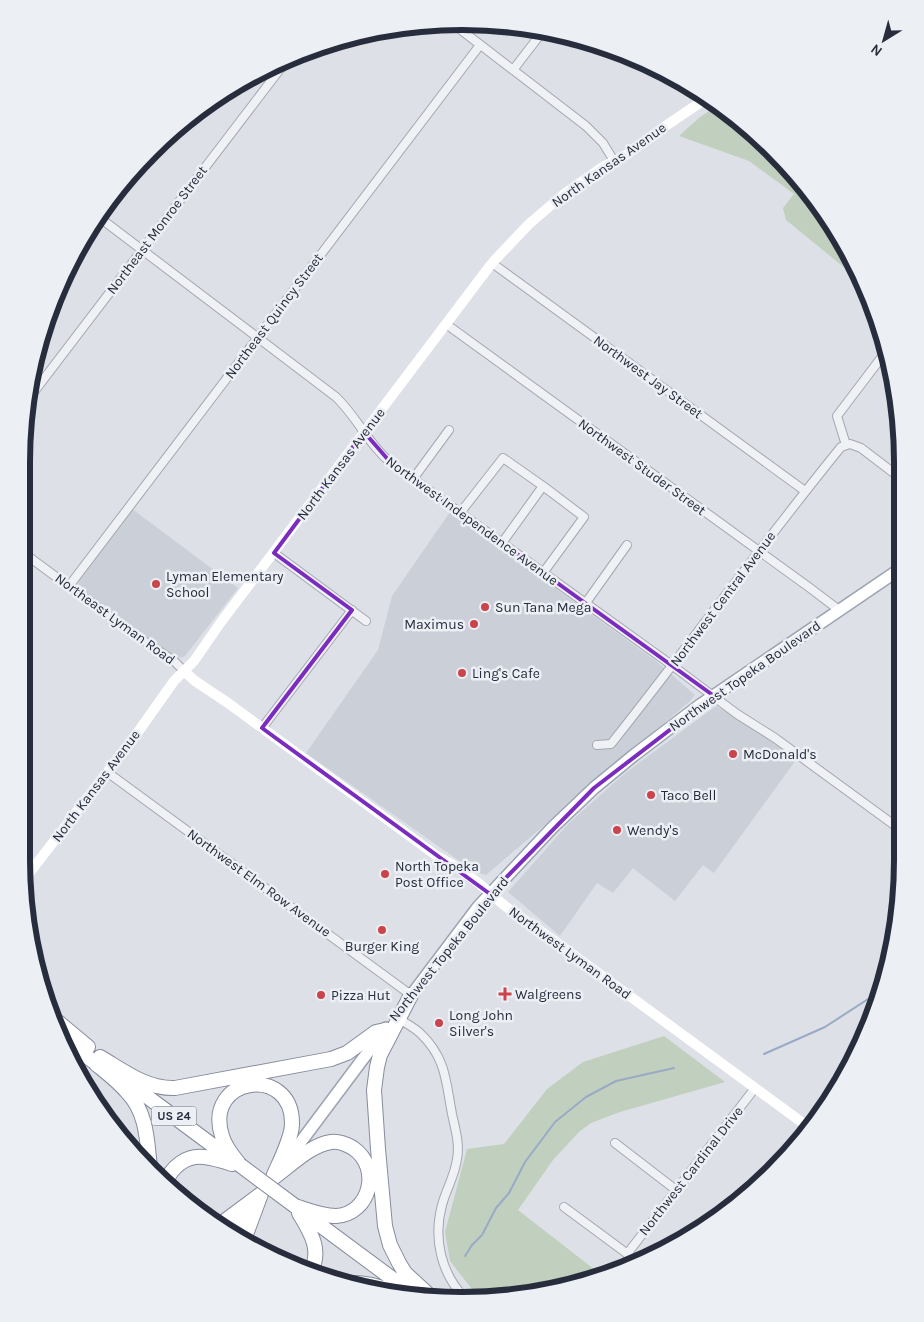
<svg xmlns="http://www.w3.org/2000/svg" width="924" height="1322" font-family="Karla,sans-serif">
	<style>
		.built { fill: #cbcfd8 }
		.green { fill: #c1d0be }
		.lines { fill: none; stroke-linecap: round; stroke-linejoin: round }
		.stream { stroke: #98aac6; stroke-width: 2 }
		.street-casing { stroke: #a3a7b0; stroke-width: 10 }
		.primary-casing { stroke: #9ca3b2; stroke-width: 14 }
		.highway-casing { stroke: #858c9d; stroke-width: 16 }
		.street { stroke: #eff1f5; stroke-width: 8 }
		.secondary { stroke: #fff; stroke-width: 10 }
		.primary { stroke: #fff; stroke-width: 11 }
		.highway { stroke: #fff; stroke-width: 14 }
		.highway-bridge-casing { stroke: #858c9d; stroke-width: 16; stroke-linecap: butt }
		.highway-bridge { stroke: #fff; stroke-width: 14 }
		.marked { fill: none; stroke: #7b2cbf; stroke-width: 4; stroke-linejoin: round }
		.poi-dot { fill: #cb434b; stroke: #eceff4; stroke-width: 2 }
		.labels { text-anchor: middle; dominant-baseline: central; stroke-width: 5; stroke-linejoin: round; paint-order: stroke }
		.shield { fill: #eceff4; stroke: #626774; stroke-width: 1 }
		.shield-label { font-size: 12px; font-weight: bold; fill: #272d3d }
		.street-label { font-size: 14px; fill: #272d3d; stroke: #eceff4 }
		.poi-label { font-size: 14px; fill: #272d3d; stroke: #eceff4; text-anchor: start }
		.rim { fill: none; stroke: #272d3d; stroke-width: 6 }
	</style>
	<rect width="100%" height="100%" fill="#dde0e6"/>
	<path class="built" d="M132 509 238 588 185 656 181 658 175 656 79 589 78 586 79 580Z
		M450 512 656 661 695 695 689 702 486 875 475 872 306 753 378 650 392 596Z
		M716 706 759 731 796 760 714 873 703 865 675 901 633 868 613 893 597 883 560 936 508 892 569 823 624 774Z"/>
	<path class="green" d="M718 105 730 112 793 171 857 267 862 282 786 220 783 208 794 194 749 161 679 136 700 117Z
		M664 1036 725 1082 620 1112 591 1123 579 1132 553 1160 518 1210 599 1273 520 1297H478L450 1261 445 1232 467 1149 504 1144 547 1089 583 1062Z"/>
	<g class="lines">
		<path class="stream" d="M662 70 675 86
			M720 116 737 119
			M764 1054 825 1027 882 990
			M465 1256 472 1245 482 1235 496 1208 509 1193 525 1162 555 1122 586 1097 616 1081 674 1068"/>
		<g class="street-casing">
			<path id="street" d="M452 23 586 126 603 143 614 161
				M465 33 473 23
				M513 70 543 31
				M100 218 336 397C357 417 369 445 391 463L673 666 737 714 775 738 901 830
				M492 263 805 491
				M446 324 810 588 839 610
				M27 401 287 60
				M846 445 837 416 884 354
				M413 479 449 430
				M460 513 503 458 543 486 584 517 543 573
				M502 543 543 486
				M21 551 132 633 174 661 184 671
				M274 553 366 621
				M69 586 480 45
				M585 604 627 545
				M262 728 352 610
				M597 745 611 744C689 646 762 544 841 447L850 444 861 448 899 477
				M107 772 411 995
				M396 1017C405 1023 414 1027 421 1034 446 1058 446 1082 452 1114 455 1128 460 1144 457 1159 455 1175 446 1190 442 1205 433 1238 441 1273 464 1297
				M615 1143 676 1190
				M564 1207 637 1261
				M627 1254 755 1088"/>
		</g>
		<g class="primary-casing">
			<path id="primary" d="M407 1001 478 907 552 828 594 788 633 756 700 705 900 569
				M282 1167 386 1028"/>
		</g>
		<g class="highway-casing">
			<path id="highway" d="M411 995 380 1055 377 1067 374 1090 378 1149 385 1226 390 1245 399 1263 405 1273 431 1297
				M58 1022 88 1047
				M67 1043 93 1061 107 1067
				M100 1057C124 1071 146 1089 175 1088L331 1059 347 1053 376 1032 385 1030
				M96 1064C107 1073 119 1082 128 1093 147 1113 147 1141 150 1167
				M126 1081 231 1159
				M240 1165C233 1156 225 1147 222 1136 203 1076 293 1064 292 1124 292 1138 279 1163 273 1177
				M273 1178C290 1166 310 1145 331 1142 339 1141 346 1144 353 1148 382 1168 370 1214 336 1216 322 1216 307 1210 295 1206
				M165 1184C171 1167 186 1155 204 1157 214 1158 223 1161 232 1164
				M301 1211 417 1297
				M299 1213C310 1231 323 1251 310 1272
				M222 1223 261 1194
				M245 1237 261 1194
				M354 1283C372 1283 388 1289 404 1297"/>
		</g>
		<use href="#street" class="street"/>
		<path class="secondary" d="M184 671 195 681 228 703 437 856 455 866 476 881 505 906 552 939 811 1129
			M24 880 138 732 174 681 194 661 221 622 492 263 529 224 564 194 601 168 626 155 664 127 707 98
			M234 1230 255 1203"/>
		<use href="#primary" class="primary"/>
		<use href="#highway" class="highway"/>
		<g class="highway-bridge-casing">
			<path id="highway-bridge" d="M240 1165 295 1206"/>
		</g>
		<use href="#highway-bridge" class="highway-bridge"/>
	</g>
	<path class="marked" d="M364 432 391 463 714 696 594 788 490 894 262 728 352 610 274 553Z"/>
	<g class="poi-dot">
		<circle cx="156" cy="584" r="5"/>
		<circle cx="485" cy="607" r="5"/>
		<circle cx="474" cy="624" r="5"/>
		<circle cx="462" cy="673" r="5"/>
		<circle cx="733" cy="754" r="5"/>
		<circle cx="651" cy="795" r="5"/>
		<circle cx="617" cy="830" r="5"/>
		<circle cx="385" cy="874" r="5"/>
		<circle cx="382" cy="930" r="5"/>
		<path d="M502.5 986.5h5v5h5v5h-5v5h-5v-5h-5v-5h5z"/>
		<circle cx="321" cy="995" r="5"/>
		<circle cx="439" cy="1023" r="5"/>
	</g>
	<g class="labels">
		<rect class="shield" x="151.5" y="1106.5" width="45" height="19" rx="4"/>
		<g class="shield-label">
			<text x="174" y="1116">US 24</text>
		</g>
		<g class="street-label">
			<text transform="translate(609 165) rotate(-35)">North Kansas Avenue</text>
			<text transform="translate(157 230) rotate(-53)">Northeast Monroe Street</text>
			<text transform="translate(274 316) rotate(-53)">Northeast Quincy Street</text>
			<text transform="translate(648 377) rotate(36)">Northwest Jay Street</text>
			<text transform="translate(341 464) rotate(-53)">North Kansas Avenue</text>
			<text transform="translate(642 467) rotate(36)">Northwest Studer Street</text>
			<text transform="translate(472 521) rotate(36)">Northwest Independence Avenue</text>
			<text transform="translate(723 599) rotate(-53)">Northwest Central Avenue</text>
			<text transform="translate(115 619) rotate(36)">Northeast Lyman Road</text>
			<text transform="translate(745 676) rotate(-35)">Northwest Topeka Boulevard</text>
			<text transform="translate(96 786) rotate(-53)">North Kansas Avenue</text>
			<text transform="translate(259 883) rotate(36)">Northwest Elm Row Avenue</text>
			<text transform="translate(449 949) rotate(-51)">Northwest Topeka Boulevard</text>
			<text transform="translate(570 953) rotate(36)">Northwest Lyman Road</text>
			<text transform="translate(691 1171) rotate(-52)">Northwest Cardinal Drive</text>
		</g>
		<g class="poi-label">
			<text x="166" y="576">Lyman Elementary<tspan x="166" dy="16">School</tspan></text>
			<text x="495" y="607">Sun Tana Mega</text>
			<text x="464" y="624" text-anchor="end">Maximus</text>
			<text x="472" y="673">Ling's Cafe</text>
			<text x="743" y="754">McDonald's</text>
			<text x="661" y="795">Taco Bell</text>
			<text x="627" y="830">Wendy's</text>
			<text x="395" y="866">North Topeka<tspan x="395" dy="16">Post Office</tspan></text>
			<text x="382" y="946" text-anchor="middle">Burger King</text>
			<text x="515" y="994">Walgreens</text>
			<text x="331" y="995">Pizza Hut</text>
			<text x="449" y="1015">Long John<tspan x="449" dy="16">Silver's</tspan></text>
		</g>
	</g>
	<path d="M0 0H924V1322H0ZM462 30H462A432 432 0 0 1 894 462V860A432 432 0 0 1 462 1292H462A432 432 0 0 1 30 860V462A432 432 0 0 1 462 30Z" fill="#eceff4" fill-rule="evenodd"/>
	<path class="rim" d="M462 30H462A432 432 0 0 1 894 462V860A432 432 0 0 1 462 1292H462A432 432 0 0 1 30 860V462A432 432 0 0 1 462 30Z"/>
	<g transform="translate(884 40) rotate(217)" stroke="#eceff4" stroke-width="4" paint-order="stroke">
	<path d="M0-4L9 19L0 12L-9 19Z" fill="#272d3d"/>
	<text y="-8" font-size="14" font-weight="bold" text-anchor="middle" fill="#272d3d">N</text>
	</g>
</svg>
